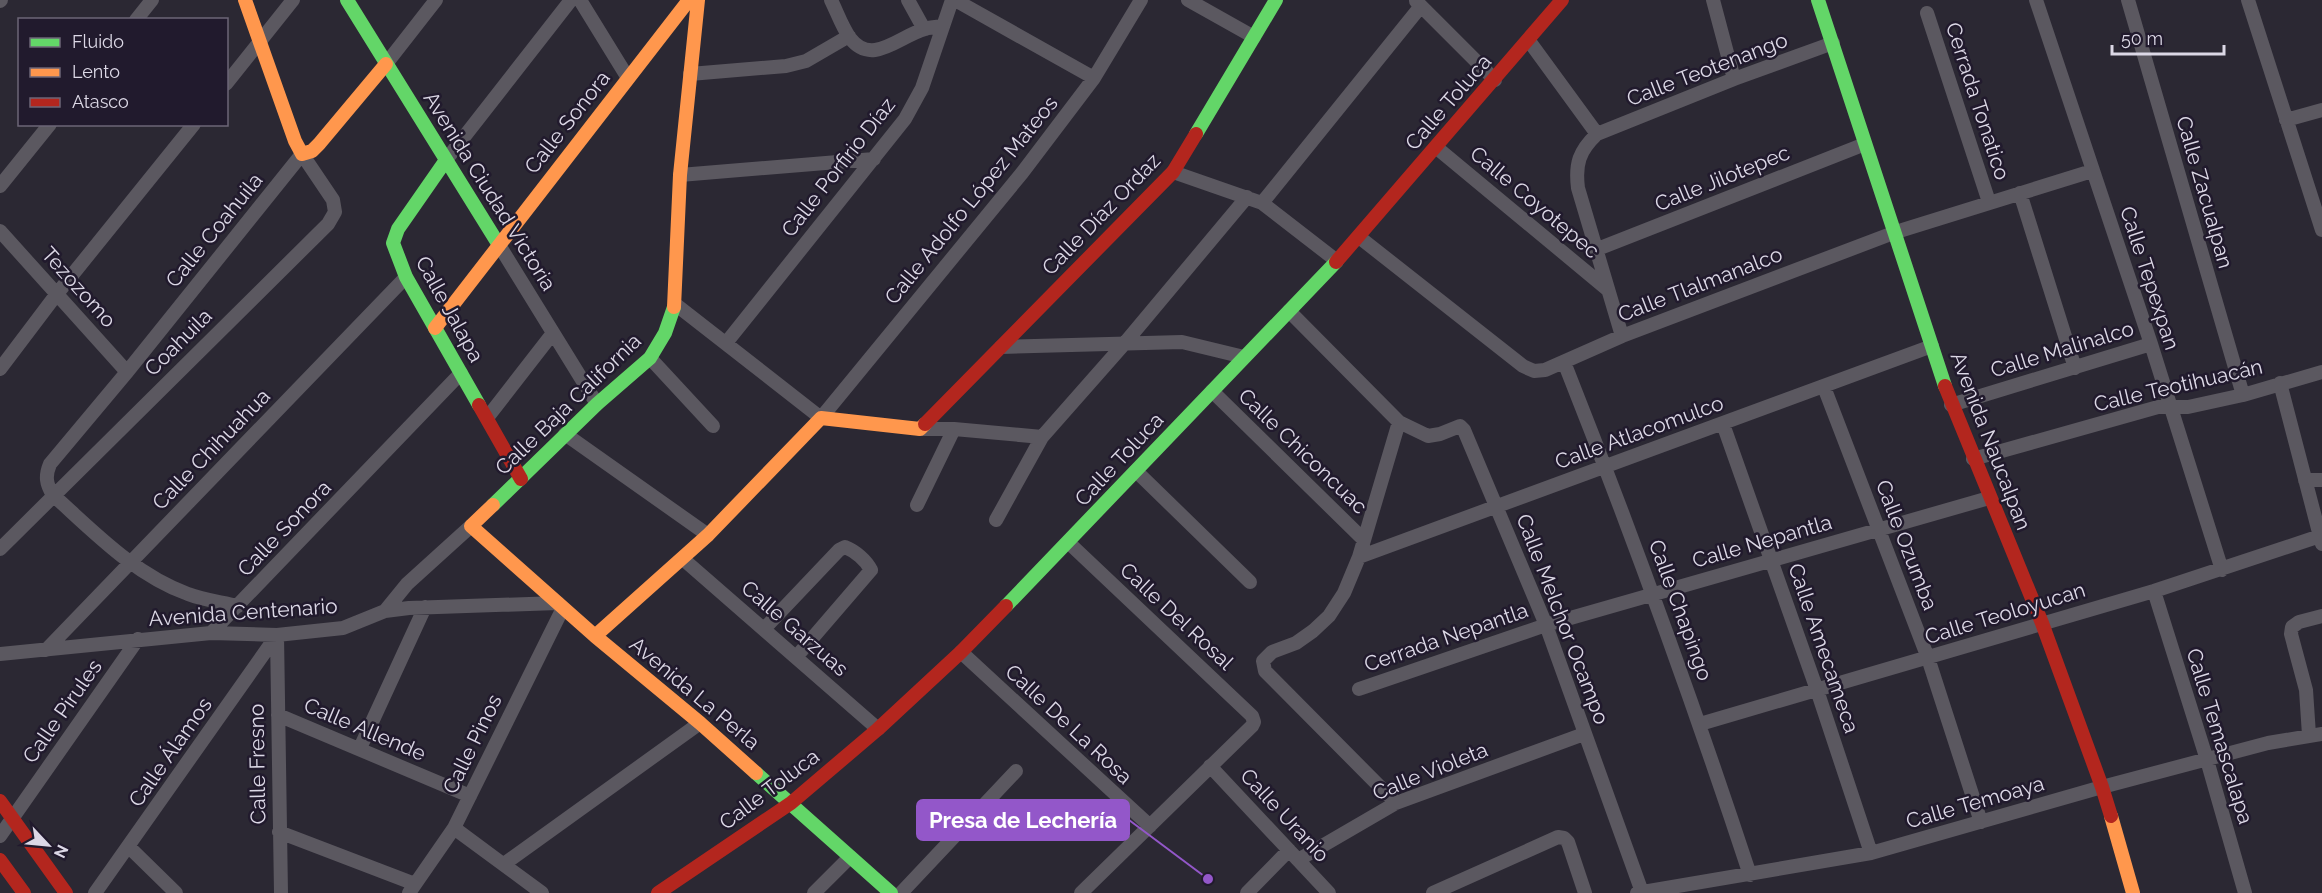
<svg xmlns="http://www.w3.org/2000/svg" width="2322" height="893" font-family="Raleway,sans-serif">
	<style>
		.lines { fill: none; stroke-linecap: round; stroke-linejoin: round }
		.street { stroke: #5b5860; stroke-width: 14 }
		.fast { stroke: #63d668; stroke-width: 14 }
		.slow { stroke: #ff974d; stroke-width: 14 }
		.jam { stroke: #b3261e; stroke-width: 14 }
		.labels { text-anchor: middle; dominant-baseline: central; stroke-width: 5; stroke-linejoin: round; paint-order: stroke }
		.street-label { font-size: 21px; fill: #dcd8e6; stroke: #211a2d }
		.leader { fill: none; stroke: #9357c9; stroke-width: 2 }
		.callout-dot { fill: #9357c9; stroke: #211a2d; stroke-width: 2 }
		.callout { fill: #9357c9; stroke: #9357c9; stroke-width: 2 }
		.callout-label { font-size: 22px; text-anchor: middle; font-weight: bold; fill: #fff }
	</style>
	<rect width="100%" height="100%" fill="#2b2833"/>
	<g class="lines">
		<path class="street" d="M580 0 628 78
			M831 0C837 12 842 27 850 38 872 67 899 36 925 29 931 27 937 27 943 26
			M908 0 924 29
			M955 0 1094 78
			M1188 0 1254 37
			M1713 0 1734 79
			M2036 0 2151 344 2222 570
			M2128 0 2243 395
			M2248 0 2322 230
			M0 1 1 0
			M1416 1 1495 80
			M1927 13 1989 202
			M136 20 152 0
			M1529 41 1597 134
			M386 64 436 0
			M690 74 786 66 806 61 849 36
			M226 84 293 0
			M2286 120 2322 110
			M1437 148 1607 289
			M446 160 571 0
			M1173 172 1262 203 1337 261
			M680 175 874 159
			M0 186 50 124
			M2020 193 2075 368
			M1262 203 1421 6
			M0 231 127 372
			M1359 237 1523 366 1534 371 1545 370 1622 336 1896 232 2092 171
			M499 245 597 404
			M1595 250 1865 144
			M675 304 821 418 1022 173 1094 78 1141 0
			M1289 311 1399 422 1428 436 1440 434 1460 426 1464 430 1546 625 1642 892
			M1622 336 1578 188C1575 164 1579 151 1597 134L1734 79 1833 43
			M726 343 905 119 922 88 952 0
			M1001 347 1182 342 1244 357
			M650 358 713 426
			M1564 362C1631 531 1693 702 1750 875
			M0 369 56 295 194 124
			M2280 383 2322 544
			M1824 387 1928 658 1981 822
			M1212 391 1364 540
			M1951 405 2151 344
			M487 418 553 333
			M1723 424 1817 690 1871 853
			M920 429H954L1042 437
			M565 434 708 535
			M1973 459 2158 407H2188L2243 395 2322 372
			M1136 471 1250 582
			M2305 480H2322
			M917 505 954 429
			M996 520 1042 437 1124 344 1247 197
			M1069 543 1252 716 1254 722 1252 726 1081 893
			M0 549 328 224 335 212 333 200 302 154 127 372 50 464C45 476 46 484 53 495 94 532 135 575 188 594 203 600 222 602 238 606
			M1359 557 1932 346
			M683 559 878 729
			M2154 591 2207 760 2245 893
			M385 611 407 584 471 526
			M764 629 839 550 845 547C855 551 866 560 871 570L797 656
			M211 633 461 373
			M277 635 281 893
			M46 650 406 277
			M961 652 1150 826
			M0 654 211 633 277 635 343 628 385 611 409 608 558 603
			M1359 689 1546 625 1989 498
			M278 715 470 796
			M1700 724 2154 591 2320 536
			M2309 735 2306 690 2291 634 2292 627 2299 622 2322 616
			M360 748 425 607
			M1210 766 1329 893
			M1396 803 1265 671 1263 661 1272 652 1296 643 1313 631 1329 616 1344 593 1359 557 1399 422
			M454 828 542 893
			M279 832 415 884
			M0 836 138 639
			M129 847 176 893
			M1298 860 1396 803 1584 734
			M504 864 700 723
			M95 893 277 635
			M409 893 454 828 563 608
			M814 893 850 857
			M901 893 1016 771
			M1247 893 1289 850
			M1433 893 1558 837 1564 838 1568 842 1585 893
			M1637 893 1871 853 2102 787 2268 743 2322 734"/>
		<path class="fast" d="M347 0 499 245
			M1818 0 1945 386
			M1196 134 1276 0
			M446 160 398 229 393 243 406 277 479 405
			M493 505 597 404 650 358 665 333 674 307
			M1006 606 1336 262
			M756 773 891 893"/>
		<path class="slow" d="M245 0 295 141 302 154 312 151 319 144 386 64
			M674 307 680 175 698 0
			M435 328 689 0
			M493 505 471 526 595 636 700 723 756 773
			M595 636 708 535 821 418 920 429 925 424
			M2111 816 2133 893"/>
		<path class="jam" d="M1336 262 1562 0
			M1945 386 2042 623 2102 787 2111 816
			M479 405 521 479
			M925 424 1173 172 1196 134
			M0 801 66 893
			M0 860 24 893
			M658 893 791 803 878 729 961 652 1006 606"/>
	</g>
	<g class="labels">
		<g class="street-label">
			<text transform="translate(1707 69) rotate(-21)">Calle Teotenango</text>
			<text transform="translate(1978 101) rotate(72)">Cerrada Tonatico</text>
			<text transform="translate(1448 102) rotate(-49)">Calle Toluca</text>
			<text transform="translate(567 122) rotate(-52)">Calle Sonora</text>
			<text transform="translate(838 167) rotate(-52)">Calle Porfirio Díaz</text>
			<text transform="translate(1722 178) rotate(-22)">Calle Jilotepec</text>
			<text transform="translate(490 191) rotate(58)">Avenida Ciudad Victoria</text>
			<text transform="translate(2205 192) rotate(74)">Calle Zacualpan</text>
			<text transform="translate(971 200) rotate(-51)">Calle Adolfo López Mateos</text>
			<text transform="translate(1535 202) rotate(40)">Calle Coyotepec</text>
			<text transform="translate(1101 214) rotate(-46)">Calle Díaz Ordaz</text>
			<text transform="translate(214 230) rotate(-51)">Calle Coahuila</text>
			<text transform="translate(2150 278) rotate(72)">Calle Tepexpan</text>
			<text transform="translate(1700 284) rotate(-21)">Calle Tlalmanalco</text>
			<text transform="translate(79 287) rotate(48)">Tezozomo</text>
			<text transform="translate(450 309) rotate(61)">Calle Jalapa</text>
			<text transform="translate(178 342) rotate(-45)">Coahuila</text>
			<text transform="translate(2062 349) rotate(-17)">Calle Malinalco</text>
			<text transform="translate(2178 385) rotate(-13)">Calle Teotihuacán</text>
			<text transform="translate(568 404) rotate(-44)">Calle Baja California</text>
			<text transform="translate(1639 432) rotate(-20)">Calle Atlacomulco</text>
			<text transform="translate(1991 441) rotate(69)">Avenida Naucalpan</text>
			<text transform="translate(211 449) rotate(-46)">Calle Chihuahua</text>
			<text transform="translate(1303 451) rotate(44)">Calle Chiconcuac</text>
			<text transform="translate(1119 459) rotate(-47)">Calle Toluca</text>
			<text transform="translate(284 528) rotate(-46)">Calle Sonora</text>
			<text transform="translate(1762 541) rotate(-16)">Calle Nepantla</text>
			<text transform="translate(1907 545) rotate(69)">Calle Ozumba</text>
			<text transform="translate(1681 610) rotate(70)">Calle Chapingo</text>
			<text transform="translate(243 612) rotate(-4)">Avenida Centenario</text>
			<text transform="translate(2005 613) rotate(-17)">Calle Teoloyucan</text>
			<text transform="translate(1177 616) rotate(43)">Calle Del Rosal</text>
			<text transform="translate(1563 619) rotate(69)">Calle Melchor Ocampo</text>
			<text transform="translate(795 628) rotate(41)">Calle Garzuas</text>
			<text transform="translate(1446 637) rotate(-19)">Cerrada Nepantla</text>
			<text transform="translate(1824 648) rotate(71)">Calle Amecameca</text>
			<text transform="translate(695 693) rotate(40)">Avenida La Perla</text>
			<text transform="translate(62 711) rotate(-55)">Calle Pirules</text>
			<text transform="translate(1069 724) rotate(43)">Calle De La Rosa</text>
			<text transform="translate(365 729) rotate(23)">Calle Allende</text>
			<text transform="translate(2220 736) rotate(73)">Calle Temascalapa</text>
			<text transform="translate(472 744) rotate(-64)">Calle Pinos</text>
			<text transform="translate(170 752) rotate(-55)">Calle Álamos</text>
			<text transform="translate(257 764) rotate(-91)">Calle Fresno</text>
			<text transform="translate(1430 771) rotate(-22)">Calle Violeta</text>
			<text transform="translate(769 789) rotate(-37)">Calle Toluca</text>
			<text transform="translate(1975 802) rotate(-16)">Calle Temoaya</text>
			<text transform="translate(1285 815) rotate(47)">Calle Uranio</text>
		</g>
	</g>
	<path class="leader" d="M1208 879L1129 820"/>
	<circle class="callout-dot" cx="1208" cy="879" r="6"/>
	<rect class="callout" x="917" y="800" width="212" height="40" rx="6"/>
	<g class="callout-label">
		<text x="1023" y="828">Presa de Lechería</text>
	</g>
	<rect x="18" y="18" width="210" height="108" fill="#211a2d" stroke="#6c6677" stroke-width="1.5"/>
	<rect x="30" y="38" width="30" height="9" fill="#63d668" stroke="#6c6677" stroke-width="1.5"/>
	<text x="72" y="48" font-size="18" fill="#dcd8e6">Fluido</text>
	<rect x="30" y="68" width="30" height="9" fill="#ff974d" stroke="#6c6677" stroke-width="1.5"/>
	<text x="72" y="78" font-size="18" fill="#dcd8e6">Lento</text>
	<rect x="30" y="98" width="30" height="9" fill="#b3261e" stroke="#6c6677" stroke-width="1.5"/>
	<text x="72" y="108" font-size="18" fill="#dcd8e6">Atasco</text>
	<g transform="translate(48 845) rotate(116)" stroke="#211a2d" stroke-width="4.5" paint-order="stroke">
	<path d="M0-4.5L10 22L0 15L-10 22Z" fill="#dcd8e6"/>
	<text y="-9" font-size="16" font-weight="bold" text-anchor="middle" fill="#dcd8e6">N</text>
	</g>
	<path d="M2112 45v9h112v-9" fill="none" stroke="#dcd8e6" stroke-width="3"/>
	<text x="2121" y="45" font-size="18" fill="#dcd8e6" stroke="#211a2d" stroke-width="4.5" paint-order="stroke">50 m</text>
</svg>
